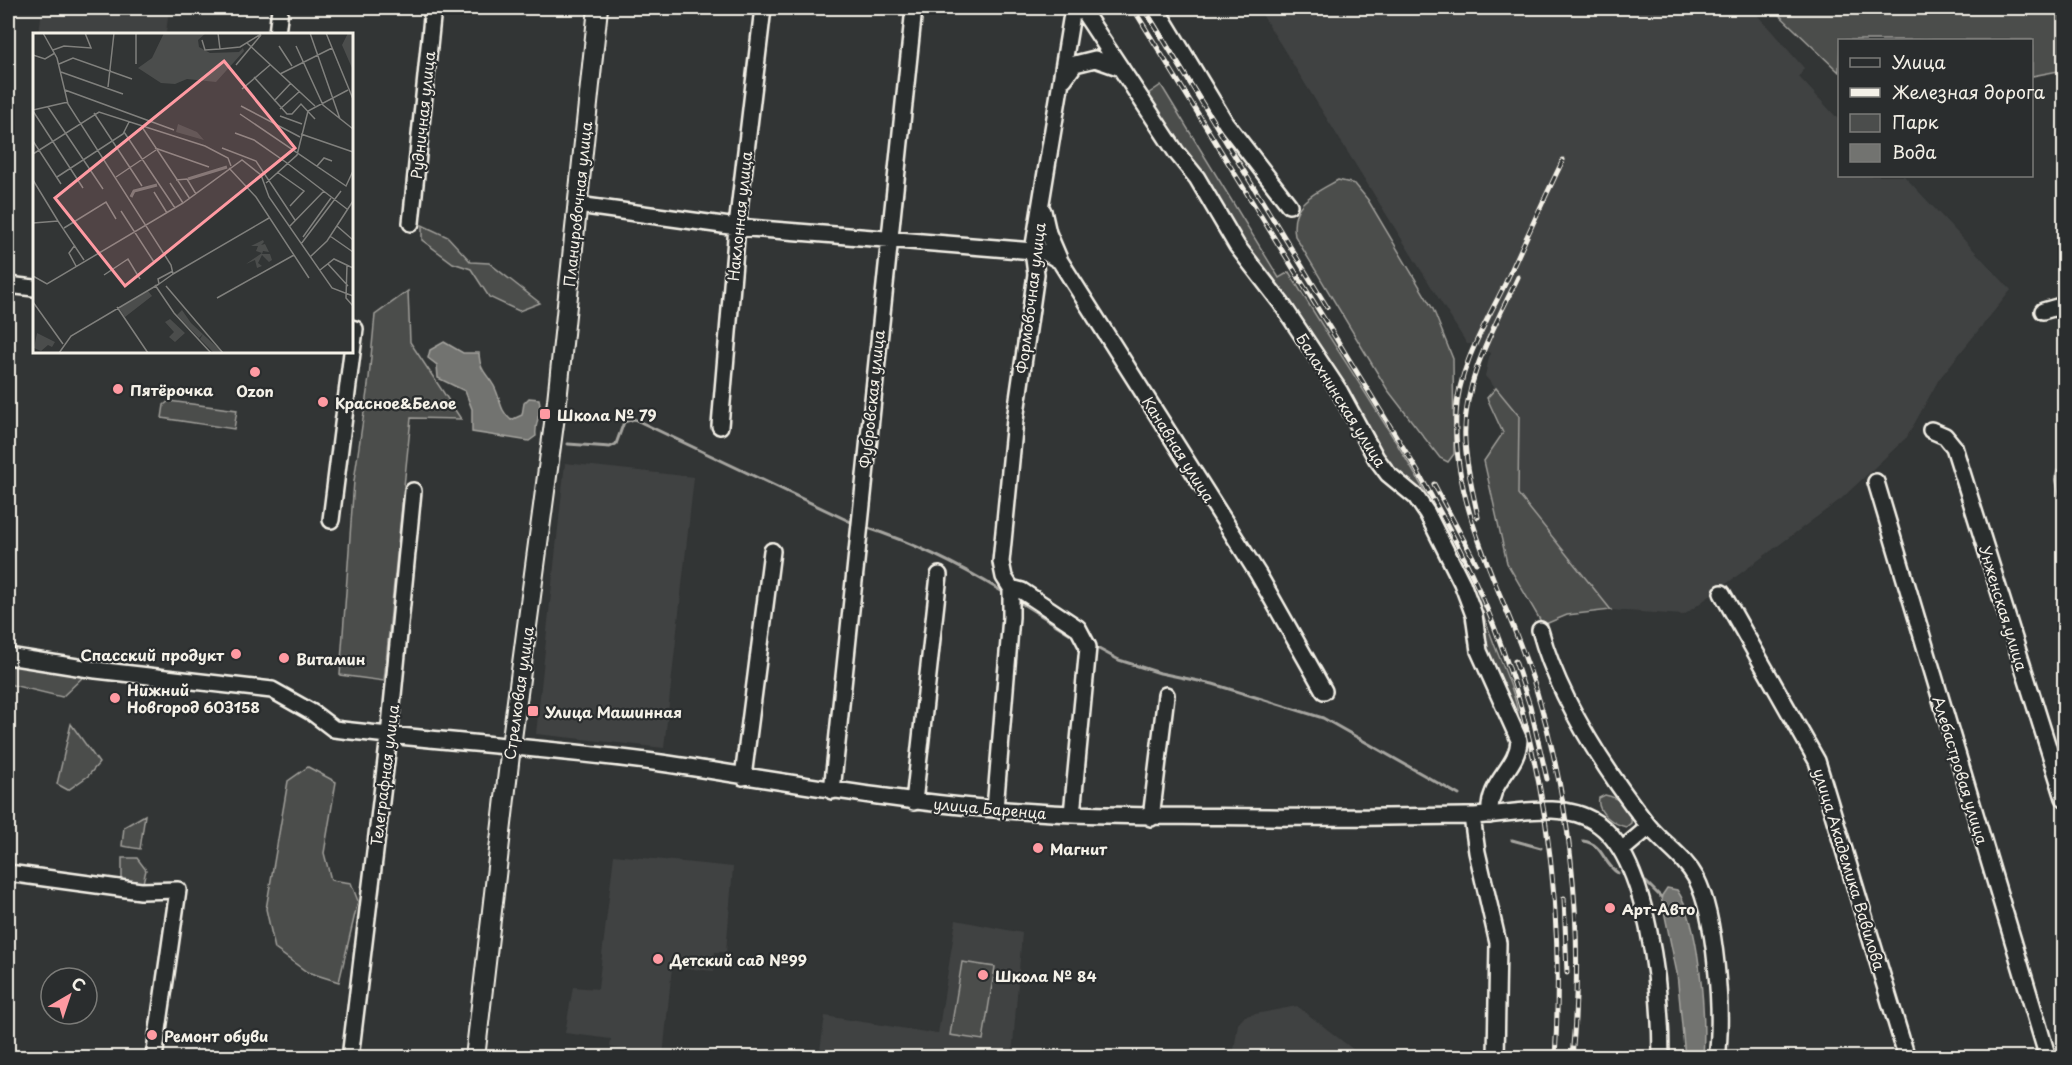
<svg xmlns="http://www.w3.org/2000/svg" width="2072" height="1065" font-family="'Playpen Sans',sans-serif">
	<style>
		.built { fill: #404242 }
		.green { fill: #4b4d4c; stroke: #a09f9a; stroke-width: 1.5 }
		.water { fill: #727370; stroke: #a6a5a0; stroke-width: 1.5 }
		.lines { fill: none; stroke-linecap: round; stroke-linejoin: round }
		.stream { stroke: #a6a5a0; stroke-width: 3 }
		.minor-casing { stroke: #f4f1e8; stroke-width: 20 }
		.major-casing { stroke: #f4f1e8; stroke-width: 22 }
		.minor { stroke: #2a2d2e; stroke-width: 15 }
		.major { stroke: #2a2d2e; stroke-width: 18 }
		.rail-casing { stroke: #f4f1e8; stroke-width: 5 }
		.rail { stroke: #2a2d2e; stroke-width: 3; stroke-dasharray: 9; stroke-linecap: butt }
		.poi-dot { fill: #ff9aa2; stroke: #2a2d2e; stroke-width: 2 }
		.labels { text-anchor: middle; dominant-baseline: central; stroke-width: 4.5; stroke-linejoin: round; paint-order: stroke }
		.street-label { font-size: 15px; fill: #f4f1e8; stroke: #2a2d2e }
		.poi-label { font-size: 15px; font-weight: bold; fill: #f4f1e8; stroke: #2a2d2e; text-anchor: start }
		.inset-river { fill: none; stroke: #727370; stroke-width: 3 }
		.inset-road { fill: none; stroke: #80807d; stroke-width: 1.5 }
		.view { fill: #ff9aa2; fill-opacity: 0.15; stroke: #ff9aa2; stroke-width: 3 }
		.inset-edge { fill: none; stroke: #f4f1e8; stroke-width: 3 }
	</style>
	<rect width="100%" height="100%" fill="#323535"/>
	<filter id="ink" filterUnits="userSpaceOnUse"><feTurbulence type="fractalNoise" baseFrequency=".0167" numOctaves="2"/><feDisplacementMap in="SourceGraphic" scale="12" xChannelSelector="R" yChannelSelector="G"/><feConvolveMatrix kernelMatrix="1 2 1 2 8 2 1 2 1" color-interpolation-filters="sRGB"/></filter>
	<g filter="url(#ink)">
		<path class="built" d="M42 8H169L166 34H39Z
			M1258 8H1751L1804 68 1799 77 1839 120 1840 176H1904L2011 290 1939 379 1907 437 1841 499 1684 615 1611 610 1518 494 1519 416 1485 376 1490 353 1472 344H1467Z
			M565 463 694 477 664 748 536 734Z
			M614 855 733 867 726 952H715L714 971 672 967 663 1056 610 1047 611 1039 565 1033 573 987 598 989Z
			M956 920 1022 933 1012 1057 819 1058 825 1016 938 1034Z
			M1297 1006 1363 1057H1233L1238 1024 1245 1016Z"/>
		<path class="green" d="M1772 8H2064V70L2032 76V40H1840L1839 72Z
			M1161 85 1279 278 1289 272C1345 365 1410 455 1457 553 1471 581 1482 611 1493 641 1502 666 1523 706 1518 732L1481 645 1453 557 1389 469 1145 96Z
			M1338 180 1355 184 1368 200 1433 309 1453 359 1454 454 1448 462 1440 458 1387 389 1295 236C1289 203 1313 194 1338 180Z
			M422 225 448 237 471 262 489 263 540 303 519 311 489 297 471 269 453 263 422 240Z
			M408 291 410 342 461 419 411 418 384 681 340 675 354 481 369 378 375 315Z
			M1496 388 1519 416 1518 494 1611 610 1567 615 1543 625 1507 563 1484 461 1503 433 1487 398Z
			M169 401 237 410 234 429 162 418 164 405Z
			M8 663 85 675 62 697 8 684Z
			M71 724 99 763 88 776 68 790 57 784Z
			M308 767 336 782 324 853 331 880 351 883 358 901 339 982 307 972 275 949 266 909 288 781Z
			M1605 795C1620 798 1633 808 1631 823L1626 827C1614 824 1596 813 1599 798Z
			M145 815 140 849 122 846 124 827Z
			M122 858H137L146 870 141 891 122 883Z
			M962 962 995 967 983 1040 950 1035Z"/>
		<path class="water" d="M444 342 463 353H479C480 372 486 372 494 386 501 399 499 410 511 420L522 415 524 403 529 398 539 399C543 412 534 422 536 436L529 441 472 432V409L465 391 438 378 437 365 428 358 430 350Z
			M2057 470H2064V516L2055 477Z
			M1667 888 1677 890C1700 923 1706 1016 1703 1057H1685L1677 973 1661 897Z"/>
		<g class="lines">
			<path class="stream" d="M568 444 610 447 616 444 624 422 634 419 853 523
				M865 527C914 543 959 565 1003 592
				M1018 601 1077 638
				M1095 647 1119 660 1160 673 1213 684 1323 718 1459 795
				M1512 840 1541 848
				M1583 841C1604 844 1602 863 1618 873
				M1646 882 1661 897"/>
			<g class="minor-casing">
				<path id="minor" d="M1081 8 1176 152 1197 178 1237 246 1281 303 1340 392 1376 458 1388 474 1416 497 1427 513 1462 583 1474 615 1479 651 1519 740C1518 769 1487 781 1490 815
					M1156 8 1225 122 1289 205
					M277 34 280 8
					M1064 79 1075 64 1095 59 1121 68
					M578 205 737 227 1033 251 1045 252 1060 261
					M1043 211 1048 233 1060 261 1258 574 1324 691
					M411 223 433 8
					M8 285 34 288
					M2043 311 2064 305
					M720 426 737 227 763 8
					M1931 430 1945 436 1954 447 2064 798
					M1876 482 2048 1058
					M331 520 355 329 351 328
					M1011 588 1022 591 1078 628 1088 647 1072 814
					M1722 593 1817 761 1907 1058
					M1540 630C1559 700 1603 767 1647 824 1662 843 1684 856 1696 878 1716 917 1723 1014 1717 1058
					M8 656 96 670 272 690 313 713 334 729C443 742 552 748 661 763 772 779 882 800 994 809 1086 817 1177 816 1269 817 1335 818 1401 817 1468 816 1507 816 1560 799 1595 822 1650 856 1661 998 1661 1058
					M743 777 772 551
					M832 791 914 8
					M914 802 939 575
					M995 809 1011 617V588L1004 577 1001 562 1015 420 1036 274 1033 251 1073 8
					M1472 817 1477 852 1498 943 1496 1058
					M1151 818 1166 695
					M1623 849 1649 827
					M8 873 141 891 178 890 154 1058
					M350 1058 389 736 413 491"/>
			</g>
			<g class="major-casing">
				<path id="major" d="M475 1058 511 746 557 401 598 8"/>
			</g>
			<use href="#minor" class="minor"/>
			<use href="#major" class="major"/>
			<g class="rail-casing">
				<path id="rail" d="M1133 8 1414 465C1437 506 1460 547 1479 590 1544 737 1565 899 1555 1058
					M1144 8 1327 307
					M1563 160C1543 201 1524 243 1505 284 1485 325 1458 368 1456 415 1452 513 1508 599 1536 689 1572 808 1584 934 1572 1058
					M1434 484 1476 563
					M1478 517C1473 492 1466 466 1465 440 1462 382 1494 328 1518 277
					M1515 661 1530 706 1547 779
					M1564 898 1567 973"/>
			</g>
			<use href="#rail" class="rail"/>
		</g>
	</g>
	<g class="poi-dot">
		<circle cx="255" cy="372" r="6"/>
		<circle cx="118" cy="389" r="6"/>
		<circle cx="323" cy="402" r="6"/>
		<rect x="539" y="408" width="12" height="12" rx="3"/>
		<circle cx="236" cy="654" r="6"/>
		<circle cx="284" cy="658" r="6"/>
		<circle cx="115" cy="698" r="6"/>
		<rect x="527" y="705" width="12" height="12" rx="3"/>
		<circle cx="1038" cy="848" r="6"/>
		<circle cx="1610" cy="908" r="6"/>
		<circle cx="658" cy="959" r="6"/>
		<circle cx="983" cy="975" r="6"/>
		<circle cx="152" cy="1035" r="6"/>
	</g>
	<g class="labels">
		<g class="street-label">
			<text transform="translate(422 115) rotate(-84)">Рудничная улица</text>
			<text transform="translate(577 204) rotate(-84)">Планировочная улица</text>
			<text transform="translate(739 216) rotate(-84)">Наклонная улица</text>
			<text transform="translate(1030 298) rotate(-83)">Формовочная улица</text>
			<text transform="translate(871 399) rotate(-84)">Фубровская улица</text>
			<text transform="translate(1342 400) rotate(58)">Балахнинская улица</text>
			<text transform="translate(1179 449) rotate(58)">Канавная улица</text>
			<text transform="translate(2004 608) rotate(73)">Унженская улица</text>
			<text transform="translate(518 693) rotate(-82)">Стрелковая улица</text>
			<text transform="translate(1961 770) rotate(73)">Алебастровая улица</text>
			<text transform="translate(384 775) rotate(-83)">Телеграфная улица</text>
			<text transform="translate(990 808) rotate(5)">улица Баренца</text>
			<text transform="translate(1850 869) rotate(73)">улица Академика Вавилова</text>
		</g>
		<g class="poi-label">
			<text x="130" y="389">Пятёрочка</text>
			<text x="255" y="390" text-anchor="middle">Ozon</text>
			<text x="335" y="402">Красное&amp;Белое</text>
			<text x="557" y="414">Школа № 79</text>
			<text x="224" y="654" text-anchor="end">Спасский продукт</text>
			<text x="296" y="658">Витамин</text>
			<text x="127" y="689">Нижний<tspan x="127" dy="17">Новгород 603158</tspan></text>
			<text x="545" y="711">Улица Машинная</text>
			<text x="1050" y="848">Магнит</text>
			<text x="1622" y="908">Арт-Авто</text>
			<text x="670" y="959">Детский сад №99</text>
			<text x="995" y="975">Школа № 84</text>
			<text x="164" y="1035">Ремонт обуви</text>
		</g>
	</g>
	<g transform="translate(33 33)">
		<rect width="320" height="320" fill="#323535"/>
		<path d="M131 0H173L165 7 166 14 177 20 206 19 210 15 211 18 183 49 154 46 142 51 128 50 105 35 119 25ZM315 0H319V35L309 12ZM145 91 164 99 171 107 143 99ZM230 207 231 209 228 212 232 211 236 219 230 218 229 221H237L239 227 236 229 229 222 225 230 229 233 224 235 222 227 213 231 229 220 223 218 225 213H218ZM115 258 119 263 92 284 86 275ZM149 277 158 290 189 319H180L167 306 170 301 166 305 144 282ZM137 286 152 300 142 309 136 304 141 299 132 289ZM4 300 22 309 19 314 15 312 8 318 1 315Z" fill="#4b4d4c"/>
		<path class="inset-river" d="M155 146 194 134M98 164 101 158 124 152"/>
		<path class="inset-road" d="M10 0 24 25 35 71 138 232 140 241 126 251M103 0V31M185 0 187 16 207 14 228 1M277 0 307 86M293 0 320 66M169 7 172 17 187 16M214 10 282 73M246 13 259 33M263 13 290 72 320 96M20 17 31 13 58 15 52 0M0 22 12 26 22 20M26 31 40 25 99 46M203 32 228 2M28 39 90 61M247 41 299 15M221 44 254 81H259L268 71 282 86M75 54 81 0M209 56 237 32M32 57 141 97M241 68 258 50M208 73 267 104M15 74 70 156M247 76 267 58M0 77 35 69M0 78 50 155M61 80 109 153M207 81 313 153 320 138M247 83 269 91M109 94 157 166M91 99 142 175M202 100 221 107 254 130 314 176M268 101 320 119M0 108 28 151M122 115 176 134M189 115 223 128 262 187M0 121 66 79 172 113 195 125 198 133M284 133 291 125 299 128M196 135 223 164 276 245M244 139 271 158 257 173M24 144 90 101 96 89M83 144 123 117M0 147 25 188M143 147 154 146 163 161M137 150 150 170M233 150 264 122 275 78 315 57M121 159 134 180M88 178 121 229M0 190 25 188 51 227M304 193 320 207M256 194 291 158M31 195 73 169 83 186M297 203 320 219M270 204 298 165M268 211 308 158M42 212 36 220 43 233M277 224 294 208 320 168M295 231 315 253M314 232 313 265 320 273M287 237 301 226 320 235M140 241 236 185M71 242 95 226 107 246M0 243 14 251 150 170 209 127 228 142 236 164 299 255 320 263M126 251 125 246 140 238M122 252 141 280 178 320M133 253 190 320M184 265 261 222M0 269 30 311M84 274 115 320M26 320 38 303 126 251"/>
		<path class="view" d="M191 28 262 115 92 253 22 165Z"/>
		<rect width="320" height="320" class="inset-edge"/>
	</g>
	<rect width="2072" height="1065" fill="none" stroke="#2a2d2e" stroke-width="30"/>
	<rect x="15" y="15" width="2042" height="1035" fill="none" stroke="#f4f1e8" stroke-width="2" filter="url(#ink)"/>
	<rect x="1838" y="39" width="195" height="138" fill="#2a2d2e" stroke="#7b7b78" stroke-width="1.5"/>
	<rect x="1850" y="58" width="30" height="9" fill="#2a2d2e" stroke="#7b7b78" stroke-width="1.5"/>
	<text x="1892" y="69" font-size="18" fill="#f4f1e8">Улица</text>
	<rect x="1850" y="88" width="30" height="9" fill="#f4f1e8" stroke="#7b7b78" stroke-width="1.5"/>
	<text x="1892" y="99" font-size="18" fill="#f4f1e8">Железная дорога</text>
	<rect x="1850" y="114" width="30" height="18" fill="#4b4d4c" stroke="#7b7b78" stroke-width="1.5"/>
	<text x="1892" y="129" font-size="18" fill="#f4f1e8">Парк</text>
	<rect x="1850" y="144" width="30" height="18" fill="#727370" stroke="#7b7b78" stroke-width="1.5"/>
	<text x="1892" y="159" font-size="18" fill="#f4f1e8">Вода</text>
	<g transform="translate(69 996) rotate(39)"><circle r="28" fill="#2a2d2e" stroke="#7b7b78" stroke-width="1.5"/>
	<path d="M0-4.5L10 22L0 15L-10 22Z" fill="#ff9aa2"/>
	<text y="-9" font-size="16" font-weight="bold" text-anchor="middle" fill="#f4f1e8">С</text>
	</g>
</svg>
